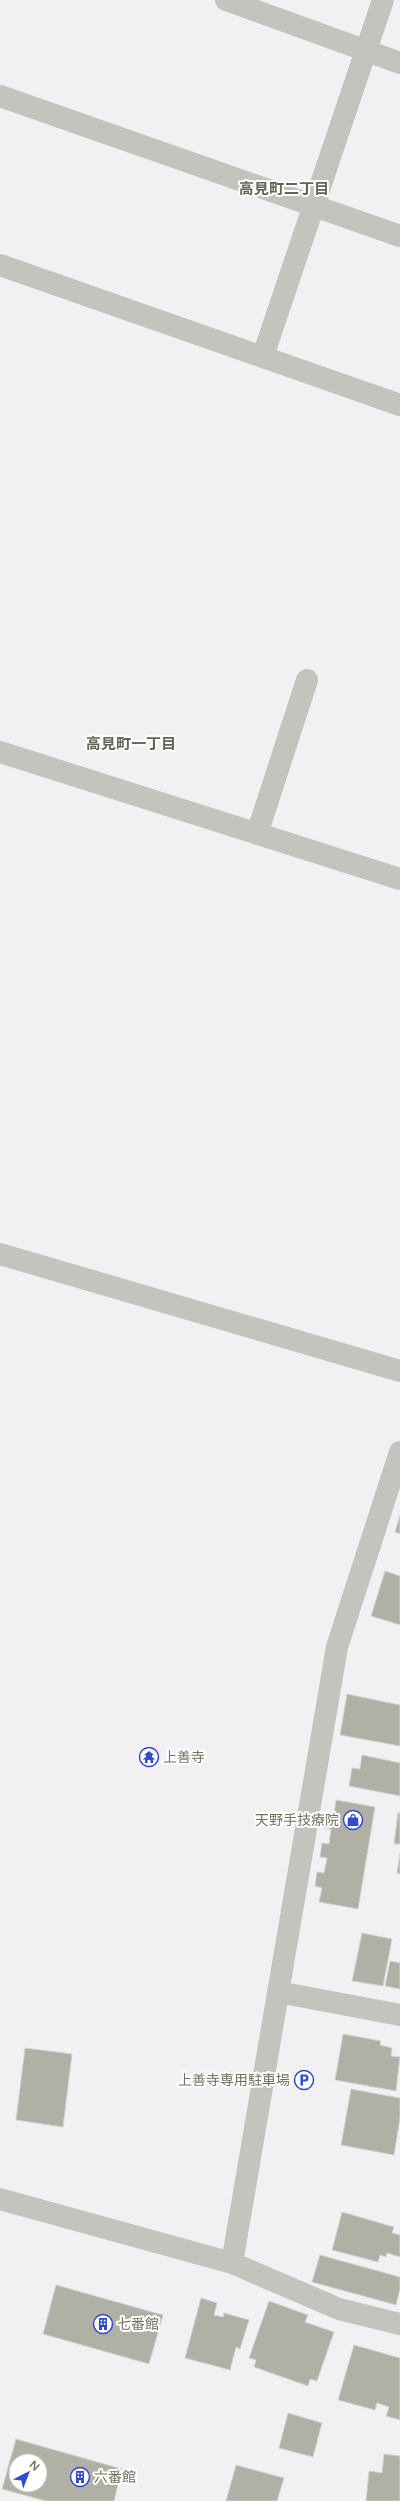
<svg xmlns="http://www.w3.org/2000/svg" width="400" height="2501" font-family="'Varela Round','Noto Sans JP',sans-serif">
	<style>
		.building { fill: #b1b0a5; stroke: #d4d3d5; fill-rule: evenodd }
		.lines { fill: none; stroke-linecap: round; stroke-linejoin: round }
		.minor { stroke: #c3c4bd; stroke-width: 22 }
		.tertiary { stroke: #c3c4bd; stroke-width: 22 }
		.labels { text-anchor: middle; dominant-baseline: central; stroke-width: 4; stroke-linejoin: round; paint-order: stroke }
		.poi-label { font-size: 14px; fill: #72735d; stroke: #fff; text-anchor: start }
		.neighbourhood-label { font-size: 15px; font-weight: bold; fill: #636452; stroke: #fff }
	</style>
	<rect width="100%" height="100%" fill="#f2f0f3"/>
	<path class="building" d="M400 1515V1534L395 1532Z
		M385 1571 400 1576V1625L371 1616Z
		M347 1694 400 1705V1746L340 1735Z
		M362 1755 400 1763V1796L349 1786 352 1768 360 1769Z
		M336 1800 375 1807 358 1909 319 1902 322 1888 315 1886 317 1872 324 1873 327 1858 320 1857 322 1843 329 1844 331 1829 324 1828 326 1814 334 1815Z
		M398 1813H400V1844H394Z
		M400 1853V1874L397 1873Z
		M362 1933 392 1939 383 1986 352 1981Z
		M390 1961 400 1963V1989L385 1986Z
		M343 2034 381 2041 380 2045 392 2048 391 2056 400 2057 396 2091 335 2080Z
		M25 2048 72 2054 63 2127 16 2120Z
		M351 2089 400 2098V2118L394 2155 341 2145Z
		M342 2212 394 2227 392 2233 400 2235V2257L387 2253 386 2257 380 2255 378 2262 332 2250Z
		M320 2255 400 2277V2289L396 2305 312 2282Z
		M56 2285 163 2315 149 2364 43 2334Z
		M201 2298 217 2303 214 2315 223 2317 224 2313 249 2320 240 2349 236 2347 230 2370 185 2358Z
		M269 2301 308 2315 305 2322 334 2332 317 2381 310 2379 308 2386 254 2367 256 2360 249 2358Z
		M354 2345 400 2358V2420L386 2416 389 2407 377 2403 375 2410 338 2400Z
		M288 2413 322 2423 313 2457 279 2448Z
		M16 2439 122 2469 114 2501H46L2 2489ZM16 2461H40V2485H16Z
		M384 2454 400 2456V2501H366L369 2471 382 2473Z
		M236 2465 284 2478 277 2501H226Z"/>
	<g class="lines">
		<path class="minor" d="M226 0 400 63
			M0 96 400 236
			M0 265 400 405
			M263 356 383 0
			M0 752 400 879
			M257 834 307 680
			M278 1992 400 2015
			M0 2199 232 2263 339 2309 400 2324
			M232 2263 337 1647 400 1452"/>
		<path class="tertiary" d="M0 1254 400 1371"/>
	</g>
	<defs>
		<g id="temple-ring" transform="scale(1)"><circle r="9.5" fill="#fff" stroke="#314ad2" stroke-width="1.5"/><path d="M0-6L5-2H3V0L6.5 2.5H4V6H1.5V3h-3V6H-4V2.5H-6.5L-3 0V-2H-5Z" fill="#314ad2"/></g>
		<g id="shop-ring" transform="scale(1)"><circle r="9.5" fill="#fff" stroke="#314ad2" stroke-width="1.5"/><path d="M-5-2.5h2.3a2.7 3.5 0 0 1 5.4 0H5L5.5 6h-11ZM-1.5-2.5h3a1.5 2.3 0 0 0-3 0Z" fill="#314ad2"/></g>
		<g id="parking-ring" transform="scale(1)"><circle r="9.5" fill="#fff" stroke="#314ad2" stroke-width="1.5"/><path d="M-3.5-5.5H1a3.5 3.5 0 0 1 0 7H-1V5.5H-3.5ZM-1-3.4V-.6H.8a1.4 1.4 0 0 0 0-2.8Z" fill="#314ad2"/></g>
		<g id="building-ring" transform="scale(1)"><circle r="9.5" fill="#fff" stroke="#314ad2" stroke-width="1.5"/><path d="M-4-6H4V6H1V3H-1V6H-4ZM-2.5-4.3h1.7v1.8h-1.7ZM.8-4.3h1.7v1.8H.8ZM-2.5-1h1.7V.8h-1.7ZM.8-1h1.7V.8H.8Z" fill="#314ad2"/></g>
	</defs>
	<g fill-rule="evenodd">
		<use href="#temple-ring" x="149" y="1757"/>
		<use href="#shop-ring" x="353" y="1820"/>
		<use href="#parking-ring" x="304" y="2080"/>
		<use href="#building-ring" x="103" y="2324"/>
		<use href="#building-ring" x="80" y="2477"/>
	</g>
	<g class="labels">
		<g class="poi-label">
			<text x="163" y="1757">上善寺</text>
			<text x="339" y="1820" text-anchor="end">天野手技療院</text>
			<text x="290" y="2080" text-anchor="end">上善寺専用駐車場</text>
			<text x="117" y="2324">七番館</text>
			<text x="94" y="2477">六番館</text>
		</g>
		<g class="neighbourhood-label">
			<text x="284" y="189">高見町二丁目</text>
			<text x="131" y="744">高見町一丁目</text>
		</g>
	</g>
	<g transform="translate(28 2473) rotate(42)"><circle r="19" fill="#ffffff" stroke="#c7c7be"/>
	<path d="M0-3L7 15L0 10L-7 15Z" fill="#314ad2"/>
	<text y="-6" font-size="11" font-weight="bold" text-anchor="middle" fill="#72735d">N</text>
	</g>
</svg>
